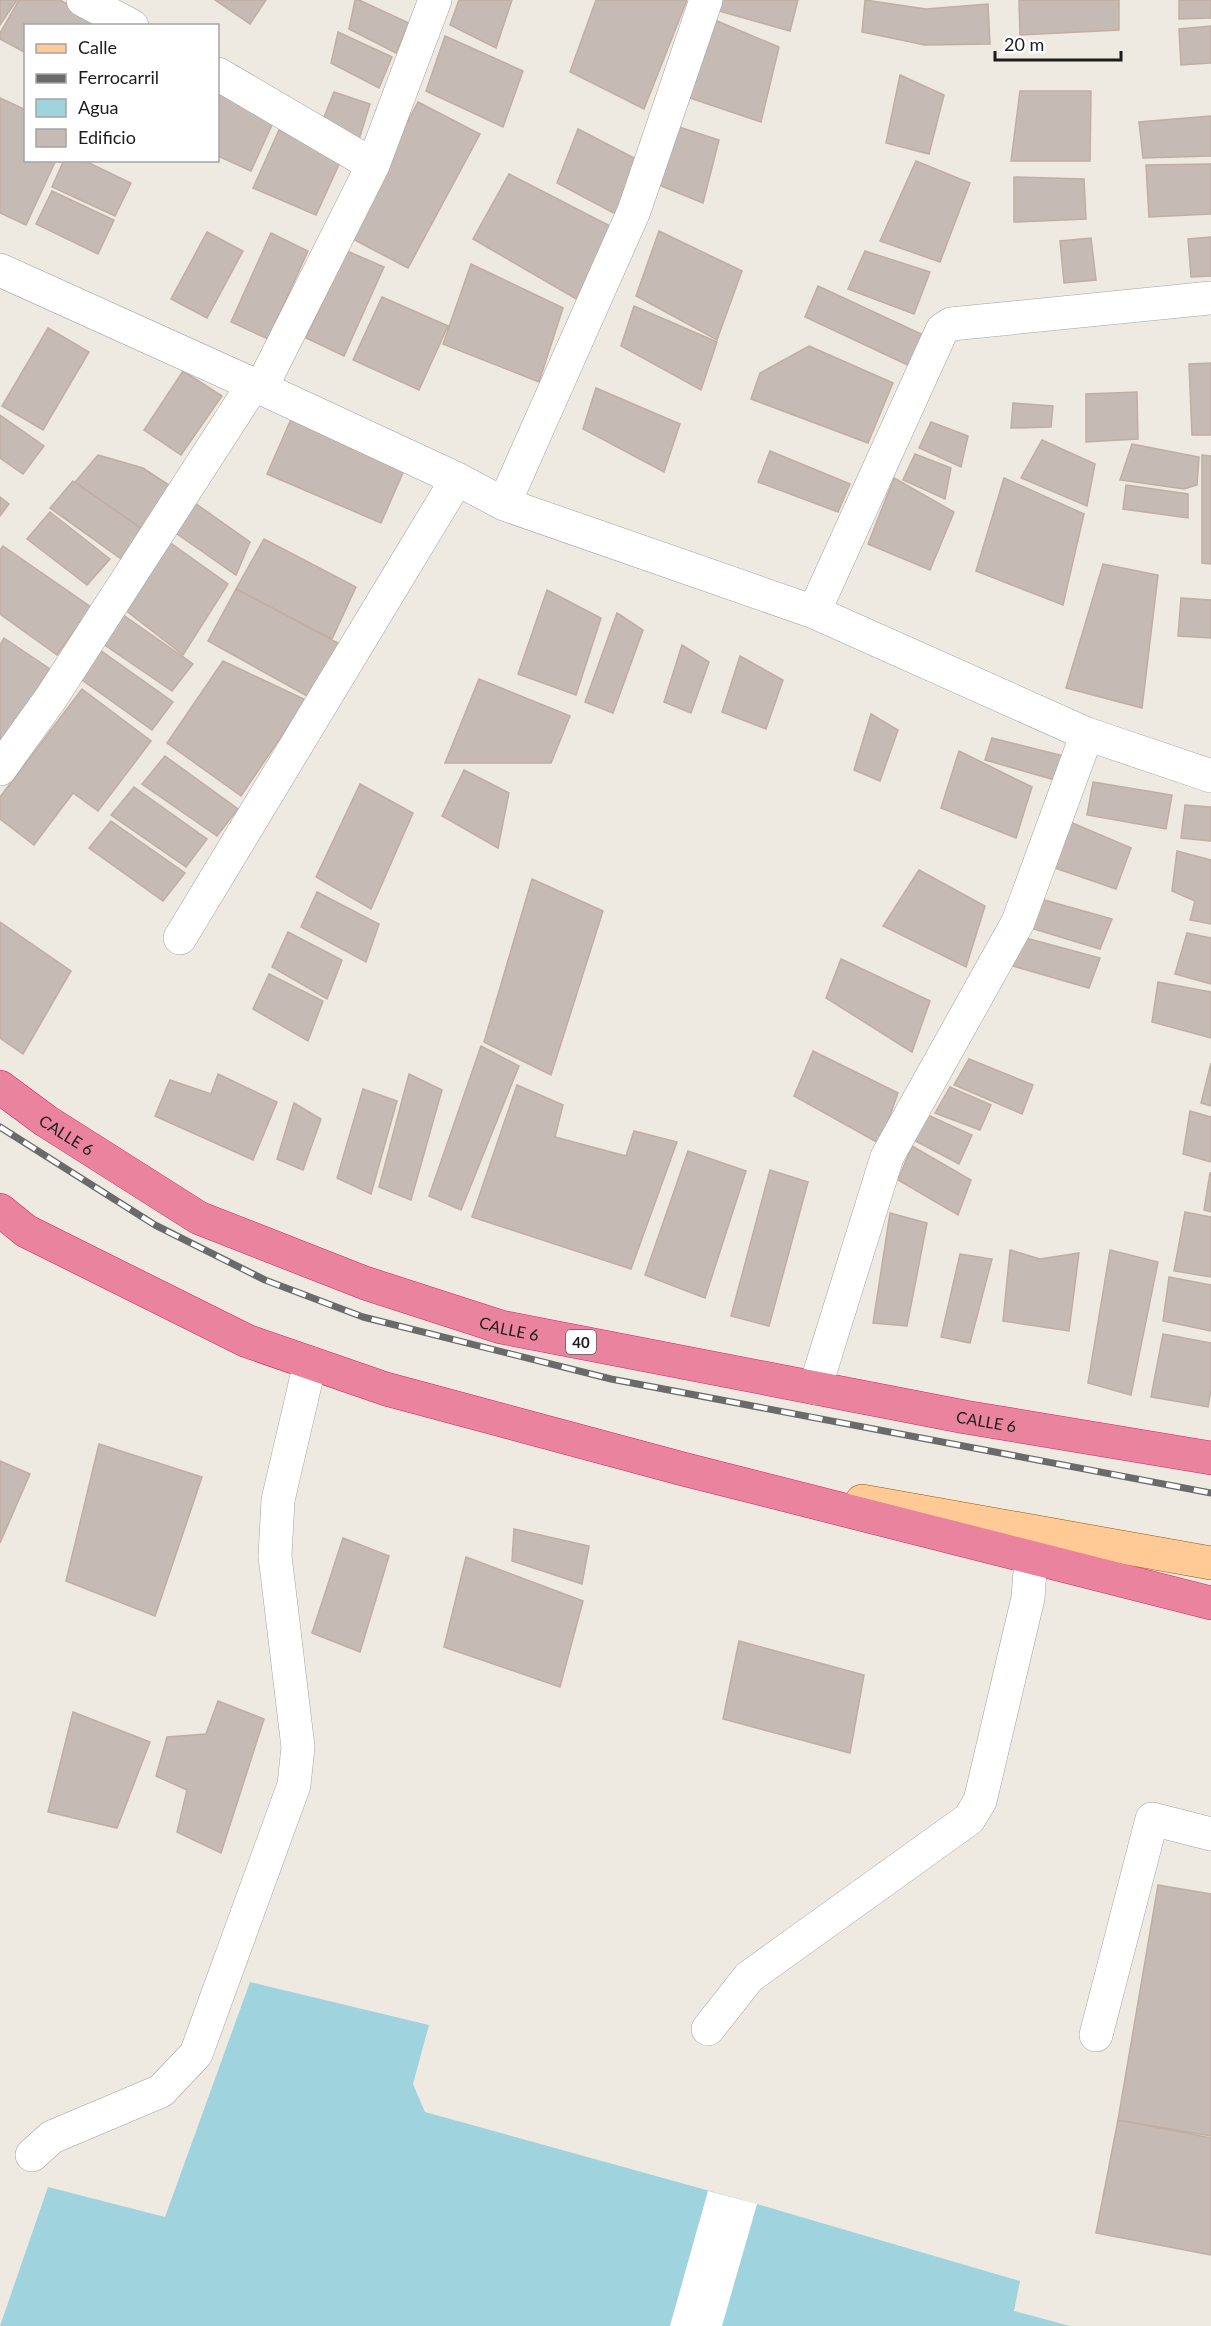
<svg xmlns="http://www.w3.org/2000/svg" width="1211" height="2326" font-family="Lato,sans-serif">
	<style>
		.water { fill: #9fd4de }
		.pier { fill: #fff }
		.building { fill: #c6bab4; stroke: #c0aea3; stroke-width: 1.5 }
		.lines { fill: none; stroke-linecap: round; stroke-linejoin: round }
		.minor-casing { stroke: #a3a3a3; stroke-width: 34 }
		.major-casing { stroke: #945900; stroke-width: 34 }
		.highway-casing { stroke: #df1b6c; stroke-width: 34 }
		.minor { stroke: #fff; stroke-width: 33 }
		.major { stroke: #ffca95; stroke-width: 33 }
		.highway { stroke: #ea849e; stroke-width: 33 }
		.rail-casing { stroke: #6a6a6a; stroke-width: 7 }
		.rail { stroke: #fff; stroke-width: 4.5; stroke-dasharray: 14; stroke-linecap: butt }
		.labels { text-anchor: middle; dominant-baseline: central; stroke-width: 4.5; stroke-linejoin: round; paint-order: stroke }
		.shield { fill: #fff; stroke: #606060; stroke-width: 1.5 }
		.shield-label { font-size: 15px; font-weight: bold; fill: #1c1c1c }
		.street-label { font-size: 16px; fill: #1c1c1c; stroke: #fff }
	</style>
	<rect width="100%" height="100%" fill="#eee9e1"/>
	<path class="water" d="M250 1982 429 2025 413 2084 425 2112 757 2204 1020 2281 1014 2311 1070 2326H0L48 2187 165 2217Z"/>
	<path class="pier" d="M708 2191 757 2204 722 2326H670Z"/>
	<path class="building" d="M0 0H17L0 25Z
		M19 0H60L106 26H26V53L0 39V33Z
		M215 0H266L250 24Z
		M355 0H359L409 23 396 53 349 29Z
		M459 0H512L496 48 450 25Z
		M596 0H687L644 109 570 72Z
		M722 0H798L790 31 719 11Z
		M865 0 926 9 988 4 990 44 925 45 862 32Z
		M1019 0H1119V30L1020 35Z
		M1179 0H1211V18L1179 19Z
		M710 18 779 47 761 122 687 97Z
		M1211 26V63L1181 65 1179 29Z
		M338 32 392 57 379 88 331 63Z
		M445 36 523 71 503 127 426 91Z
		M900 75 944 95 929 154 886 143Z
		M218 88 277 114 251 171 218 156Z
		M1020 91H1091L1090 161H1011Z
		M334 92 370 104 358 143 321 125Z
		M0 98 26 110V160H56L26 225 0 213Z
		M418 102 480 134 408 268 347 236Z
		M1211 116V156L1143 158 1139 122Z
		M673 125 719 140 703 203 654 183Z
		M578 129 644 163 623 218 557 183Z
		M279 130 342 158 316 215 253 188Z
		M64 160H83L131 183 115 216 52 187Z
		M916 161 970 183 940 262 880 241Z
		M1211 164V214L1149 217 1146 165Z
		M509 174 614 228 578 300 473 239Z
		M1014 177 1084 179 1086 219 1014 222Z
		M52 191 114 220 98 254 36 224Z
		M659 231 742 271 717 340 636 296Z
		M207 232 243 251 207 318 171 299Z
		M271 233 308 251 268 339 231 322Z
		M1211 237V276L1191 277 1188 239Z
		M1091 238 1096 280 1064 283 1060 241Z
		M347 251 384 267 344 356 306 338Z
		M865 251 930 272 914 314 848 289Z
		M471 264 563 308 539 382 443 344Z
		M818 286 930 338 914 368 805 317Z
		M382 297 448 326 419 390 353 360Z
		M634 306 717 342 701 390 621 346Z
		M48 328 89 352 43 430 2 406Z
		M809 346 893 383 868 443 751 399 760 373Z
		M1211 363V435H1192L1189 364Z
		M183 371 222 396 181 455 144 430Z
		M596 388 680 424 664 472 583 429Z
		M1137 392 1138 439 1086 442V394Z
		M1013 403 1053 406 1051 427 1011 428Z
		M0 415 44 446 23 474 0 458Z
		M292 417 406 466 381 523 267 474Z
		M931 422 968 436 961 467 919 448Z
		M1042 440 1095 464 1087 506 1021 478Z
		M1132 444 1199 457 1197 485 1184 489 1120 480Z
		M770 451 850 484 838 512 758 482Z
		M915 454 951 468 945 499 903 480Z
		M98 455 143 468 178 491 151 535 75 482Z
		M1202 455 1211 456V564L1202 563Z
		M894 478 954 512 930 570 868 544Z
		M1004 478 1084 514 1063 605 976 571Z
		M73 481 146 532 124 561 50 508Z
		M1126 485 1188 494V518L1123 509Z
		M185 496 250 542 236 575 170 529Z
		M0 497 9 504 0 516Z
		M50 512 110 559 87 585 27 539Z
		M165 539 228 584 183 655 119 605Z
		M264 539 356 587 332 639 236 589Z
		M3 546 91 607 57 655 0 614V550Z
		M1103 564 1158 575 1142 708 1066 688Z
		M236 589 340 644 307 696 208 641Z
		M547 590 601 618 576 695 518 674Z
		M1181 598 1211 600V638L1178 636Z
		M119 612 193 664 172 691 96 639Z
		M617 613 643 630 613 713 585 702Z
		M4 638 50 669 4 742 0 739V645Z
		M682 645 709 662 691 713 664 702Z
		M100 650 173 702 152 730 78 677Z
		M740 656 783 680 766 729 722 712Z
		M223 661 306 700 241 796 167 743Z
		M479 679 570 716 551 763H445Z
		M82 689 151 741 98 811 73 793 34 845 0 819V797Z
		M871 714 898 730 880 781 854 770Z
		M992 738 1068 757 1062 782 985 760Z
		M959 751 1032 787 1016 838 941 808Z
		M165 756 238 809 217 836 142 784Z
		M464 770 509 793 498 848 442 816Z
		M1093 782 1172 795 1166 829 1087 815Z
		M360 784 413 813 371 909 316 877Z
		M134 787 207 839 186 867 111 815Z
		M1185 805 1211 807V841L1181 838Z
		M1063 819 1131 848 1116 889 1052 867Z
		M111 821 185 873 163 901 89 848Z
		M1177 851 1211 860V924L1190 920 1195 901 1172 891Z
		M919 870 985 906 966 967 883 926Z
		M532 879 603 911 551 1075 484 1042Z
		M317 892 379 924 366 962 301 927Z
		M1034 897 1112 919 1100 949 1024 926Z
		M0 922 71 971 23 1054 0 1038Z
		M288 932 342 960 327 999 272 967Z
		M1187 933 1211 938V984L1175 974Z
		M1022 937 1100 958 1089 988 1013 966Z
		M841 959 930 1001 912 1052 826 998Z
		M269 974 323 1001 308 1041 253 1009Z
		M1158 982 1211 992V1038L1152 1022Z
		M481 1046 519 1066 461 1210 429 1196Z
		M813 1051 898 1093 880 1144 794 1096Z
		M969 1059 1033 1085 1022 1114 954 1085Z
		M1211 1063V1106L1201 1103Z
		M218 1074 277 1102 253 1160 155 1116 170 1080 211 1094Z
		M409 1074 442 1090 411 1200 379 1187Z
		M517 1085 563 1105 555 1137 626 1156 634 1131 677 1142 631 1269 472 1217Z
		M950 1087 991 1105 980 1130 935 1113Z
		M363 1089 397 1101 371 1194 337 1178Z
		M294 1103 321 1119 303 1170 277 1159Z
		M919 1111 972 1135 959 1164 906 1136Z
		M1190 1111 1211 1117V1162L1183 1154Z
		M912 1146 971 1180 958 1215 898 1180Z
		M688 1151 746 1171 705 1298 645 1275Z
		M770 1170 808 1182 769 1326 731 1316Z
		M1210 1173H1211V1212L1204 1210Z
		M1185 1212 1211 1217V1277L1174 1271Z
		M890 1213 927 1223 907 1326 873 1323Z
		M1010 1250 1040 1259 1079 1253 1069 1331 1003 1321Z
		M1110 1250 1158 1262 1131 1395 1088 1383Z
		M960 1254 992 1259 970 1343 941 1337Z
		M1169 1277 1211 1285V1331L1163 1321Z
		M1163 1334 1211 1343V1390L1208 1407 1151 1397Z
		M99 1444 202 1477 155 1616 66 1581Z
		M0 1461 30 1474 0 1543Z
		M514 1529 589 1546 582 1584 512 1561Z
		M343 1538 389 1556 360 1652 312 1633Z
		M466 1557 583 1601 560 1687 444 1647Z
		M739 1641 864 1675 850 1753 723 1719Z
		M218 1701 264 1719 221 1853 177 1832 187 1790 156 1776 167 1737 206 1734Z
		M73 1712 150 1742 117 1828 48 1812Z
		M1158 1885 1211 1894V2136L1118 2120Z
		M1118 2120 1211 2138V2255L1096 2233Z"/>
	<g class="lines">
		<g class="minor-casing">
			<path id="minor" d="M83 0 132 26
				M218 74 373 165
				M0 270 261 388 457 479 504 504 814 612 1087 734 1211 776
				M261 388 373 165 435 0
				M504 504 634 211 706 0
				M814 612 942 330 951 324 1211 298
				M0 769 51 698 253 385
				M180 938 457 479
				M815 1388 887 1157 1018 922 1087 734
				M708 2029 749 1977 969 1819 980 1801 1028 1598 1031 1558
				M1096 2035 1152 1819 1211 1834
				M32 2155 52 2137 161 2091 196 2054 294 1785 298 1747 275 1556 278 1500 310 1363"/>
		</g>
		<g class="major-casing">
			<path id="major" d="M862 1501 1211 1563"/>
		</g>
		<g class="highway-casing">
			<g id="highway">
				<path id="s1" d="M0 1087 46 1121 199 1218 365 1283 501 1327 965 1417 1211 1458"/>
				<path d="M0 1210 26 1231 247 1341 386 1389 683 1469 1211 1603"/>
			</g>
		</g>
		<use href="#minor" class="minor"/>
		<use href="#major" class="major"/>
		<use href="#highway" class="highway"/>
		<g class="rail-casing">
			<path id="rail" d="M0 1127 155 1225 265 1280 363 1317 611 1379 1211 1493"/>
		</g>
		<use href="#rail" class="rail"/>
	</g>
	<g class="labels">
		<rect class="shield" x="566" y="1330" width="30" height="24" rx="4.5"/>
		<g class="shield-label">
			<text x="581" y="1342">40</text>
		</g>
		<g class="street-label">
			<text stroke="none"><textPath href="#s1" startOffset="82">CALLE 6</textPath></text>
			<text stroke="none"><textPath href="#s1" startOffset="568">CALLE 6</textPath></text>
			<text stroke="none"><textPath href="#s1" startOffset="1054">CALLE 6</textPath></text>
		</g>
	</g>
	<rect x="24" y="24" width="195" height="138" fill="#ffffff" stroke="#a4a4a4" stroke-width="1.5"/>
	<rect x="36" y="44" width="30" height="9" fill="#ffca95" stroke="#a4a4a4" stroke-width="1.5"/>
	<text x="78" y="54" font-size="18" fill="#1c1c1c">Calle</text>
	<rect x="36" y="74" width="30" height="9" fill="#6a6a6a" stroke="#a4a4a4" stroke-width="1.5"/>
	<text x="78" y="84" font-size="18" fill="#1c1c1c">Ferrocarril</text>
	<rect x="36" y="99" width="30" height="18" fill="#9fd4de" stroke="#a4a4a4" stroke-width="1.5"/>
	<text x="78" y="114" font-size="18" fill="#1c1c1c">Agua</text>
	<rect x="36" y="129" width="30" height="18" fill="#c6bab4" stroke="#a4a4a4" stroke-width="1.5"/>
	<text x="78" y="144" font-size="18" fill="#1c1c1c">Edificio</text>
	<path d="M995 51v9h126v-9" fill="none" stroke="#1c1c1c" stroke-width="3"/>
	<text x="1004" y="51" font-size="18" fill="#1c1c1c" stroke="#ffffff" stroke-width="4.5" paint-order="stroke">20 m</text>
</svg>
